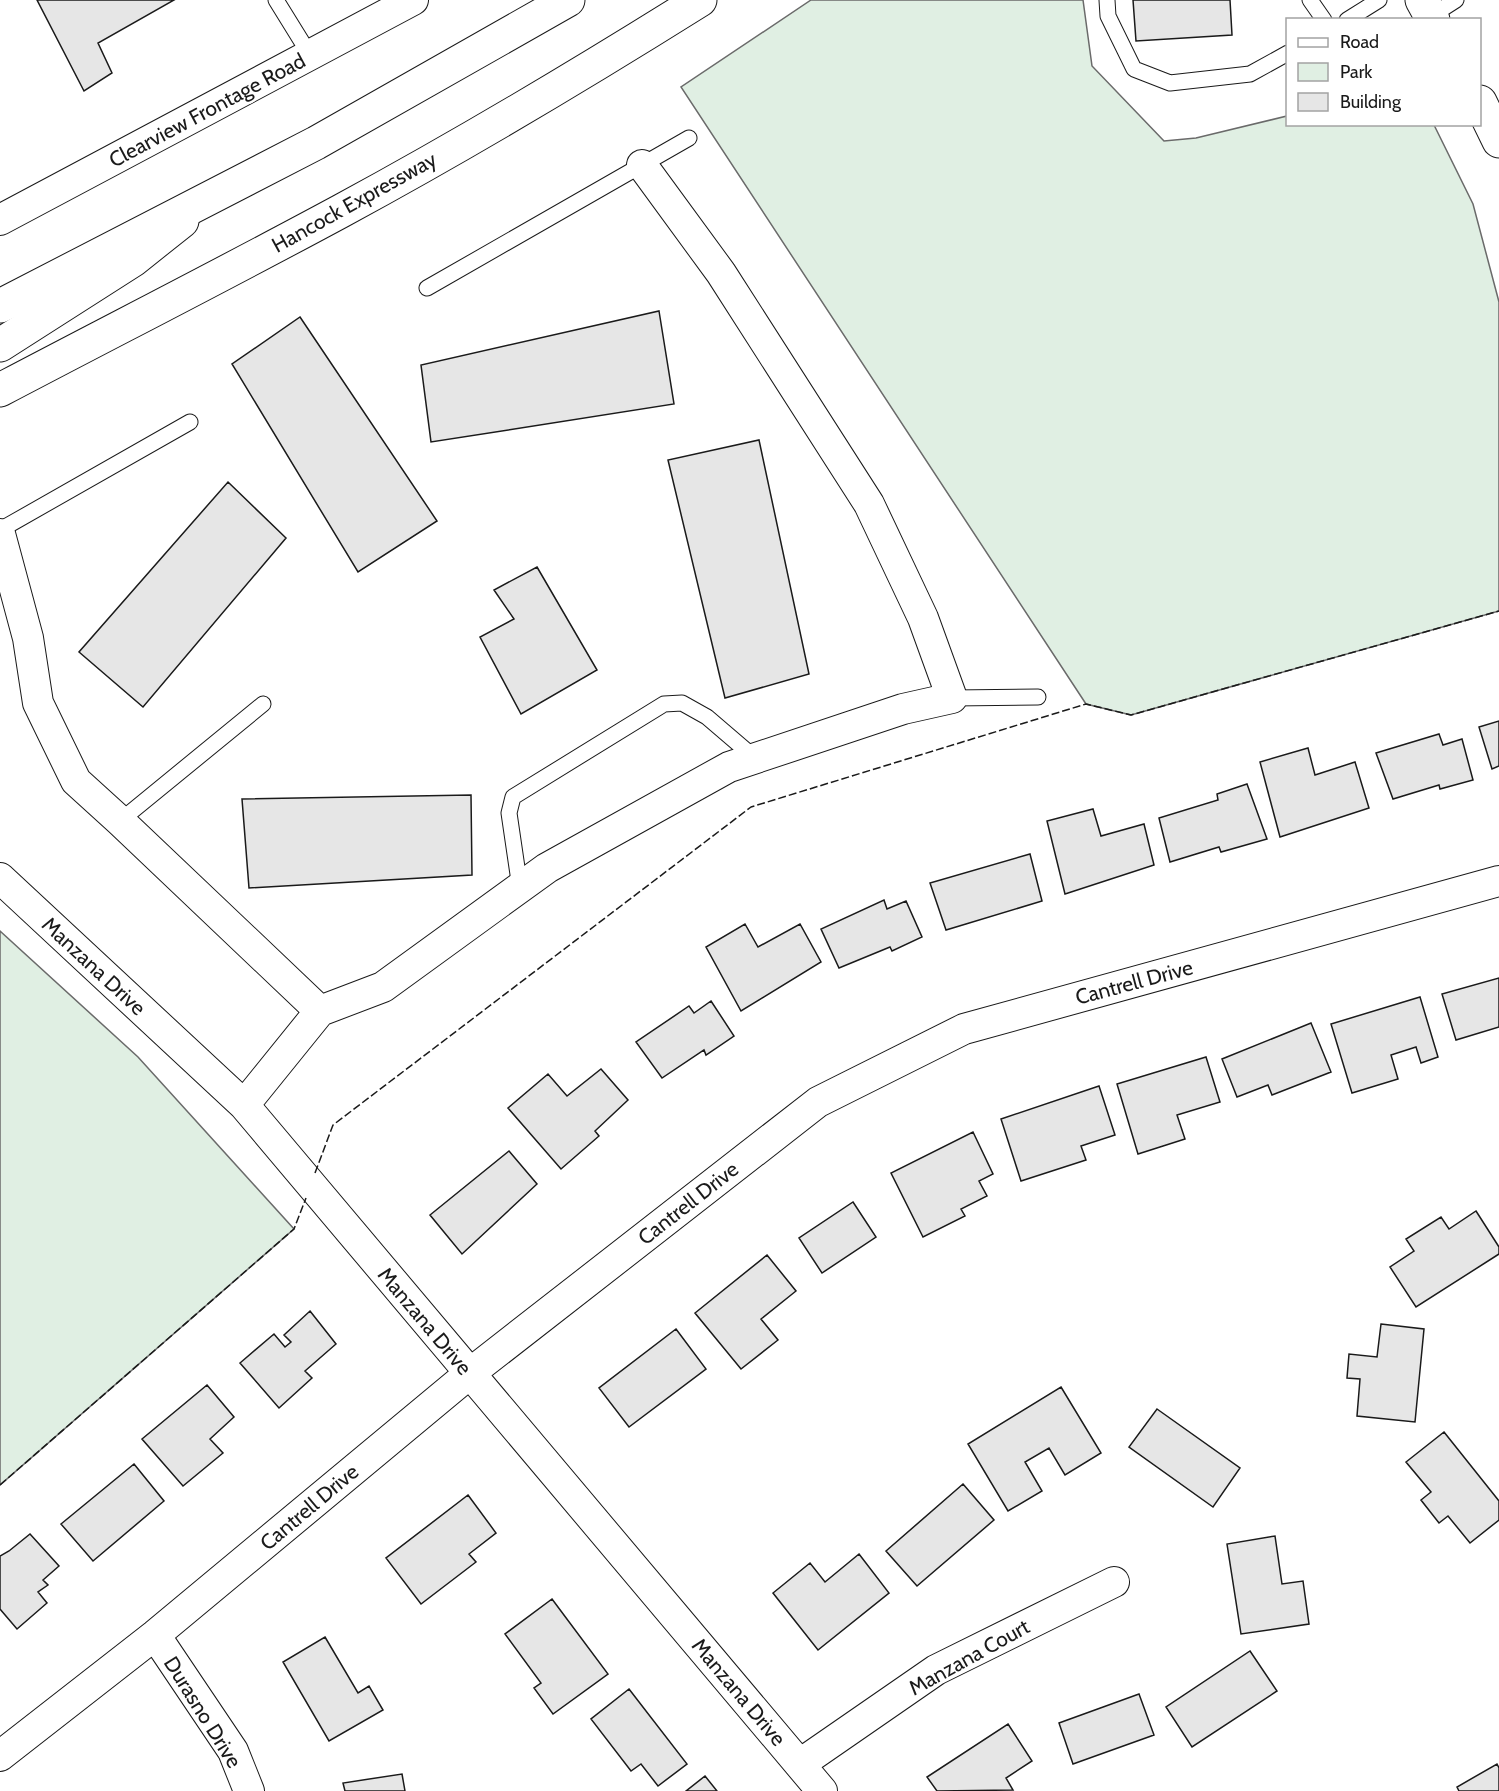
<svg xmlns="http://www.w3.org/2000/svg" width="1499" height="1791" font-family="Cabin,sans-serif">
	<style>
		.green { fill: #e0efe3; stroke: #6a6a6a; stroke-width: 1.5 }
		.building { fill: #e6e6e6; stroke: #1a1a1a; stroke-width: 1.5 }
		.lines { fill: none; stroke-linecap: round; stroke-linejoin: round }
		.lane-casing { stroke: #1a1a1a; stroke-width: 17 }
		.street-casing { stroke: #1a1a1a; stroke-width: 32 }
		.secondary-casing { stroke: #1a1a1a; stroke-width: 35 }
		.primary-casing { stroke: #1a1a1a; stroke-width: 35 }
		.lane { stroke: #fff; stroke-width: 15 }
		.street { stroke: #fff; stroke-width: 30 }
		.secondary { stroke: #fff; stroke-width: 33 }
		.primary { stroke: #fff; stroke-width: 33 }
		.fence { stroke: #1a1a1a; stroke-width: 1.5; stroke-dasharray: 8 3; stroke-linecap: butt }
		.labels { text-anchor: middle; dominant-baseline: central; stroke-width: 4.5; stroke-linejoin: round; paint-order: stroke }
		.street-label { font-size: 21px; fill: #1a1a1a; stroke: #fff }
	</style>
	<rect width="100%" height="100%" fill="#fff"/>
	<path class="green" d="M811 0H1083L1092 66 1164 141 1196 138 1287 116 1288 124 1434 125 1473 204 1499 302V611L1131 715 1086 704 681 87Z
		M0 931 138 1057 294 1229 0 1485Z"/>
	<path class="building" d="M37 0H174L98 43 112 73 84 91Z
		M1133 0H1230L1232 35 1136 41Z
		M659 311 674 404 431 442 421 365Z
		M300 317 437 521 358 572 232 364Z
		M759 440 809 674 725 698 668 460Z
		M228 482 286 538 143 707 79 652Z
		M537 567 597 670 521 714 480 637 514 619 494 590Z
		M1499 721V766L1492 769 1479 727Z
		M1439 734 1443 745 1462 739 1473 780 1440 789 1439 785 1393 799 1376 753Z
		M1308 748 1315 775 1355 762 1369 808 1280 837 1260 762Z
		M1247 784 1267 839 1221 852 1219 847 1170 862 1159 818 1218 800 1217 794Z
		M471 795 472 875 249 888 242 799Z
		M1093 809 1101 836 1144 824 1154 865 1065 894 1047 821Z
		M1030 854 1042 901 946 930 930 883Z
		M884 900 887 909 906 901 922 937 892 951 890 947 839 968 821 929Z
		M745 924 758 947 800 924 821 962 741 1011 706 947Z
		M1499 978V1027L1456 1040 1442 994Z
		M1420 997 1438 1057 1421 1063 1416 1047 1391 1055 1398 1079 1352 1093 1331 1024Z
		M711 1001 734 1036 706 1055 704 1050 662 1078 636 1042 689 1006 694 1013Z
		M1311 1023 1331 1072 1272 1095 1268 1085 1237 1097 1222 1059Z
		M1206 1057 1220 1102 1177 1115 1185 1139 1138 1154 1117 1084Z
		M601 1069 628 1100 595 1131 599 1136 561 1169 508 1108 548 1074 567 1096Z
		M1099 1086 1115 1135 1081 1146 1086 1160 1021 1181 1001 1119Z
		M973 1132 993 1174 979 1181 987 1196 961 1209 965 1216 923 1237 891 1173Z
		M509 1151 537 1184 462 1254 430 1215Z
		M853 1202 876 1237 822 1273 799 1238Z
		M1476 1211 1499 1247V1254L1416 1307 1390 1267 1414 1251 1406 1239 1441 1217 1449 1229Z
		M767 1255 796 1291 761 1319 778 1340 741 1369 695 1313Z
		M310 1311 336 1344 305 1371 312 1378 279 1408 240 1363 274 1334 285 1347 291 1342 284 1335Z
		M1381 1324 1424 1329 1415 1422 1357 1416 1360 1379 1347 1378 1349 1354 1377 1357Z
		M676 1329 706 1369 629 1427 599 1388Z
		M207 1385 234 1417 210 1439 223 1453 183 1486 142 1439Z
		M1061 1387 1101 1453 1065 1475 1049 1448 1025 1462 1042 1491 1008 1511 968 1444Z
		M1157 1409 1240 1468 1213 1507 1129 1447Z
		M1444 1432 1499 1501V1520L1470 1543 1448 1516 1439 1523 1421 1500 1431 1492 1406 1462Z
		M134 1464 164 1501 93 1561 61 1524Z
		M963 1484 994 1520 917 1586 886 1551Z
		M468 1495 496 1533 469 1554 476 1562 421 1604 386 1558Z
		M30 1534 59 1566 43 1580 48 1585 38 1592 47 1603 17 1629 0 1609V1556L9 1551Z
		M1275 1536 1282 1584 1303 1581 1309 1624 1241 1634 1227 1544Z
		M859 1554 889 1593 818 1650 773 1593 810 1563 825 1582Z
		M552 1599 608 1674 553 1714 534 1688 541 1683 505 1634Z
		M325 1637 358 1693 369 1686 383 1710 329 1741 283 1662Z
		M1250 1651 1277 1691 1192 1747 1166 1707Z
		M629 1689 687 1764 658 1786 641 1764 631 1771 591 1719Z
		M1139 1694 1154 1735 1073 1764 1059 1723Z
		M1008 1724 1032 1761 1006 1778 1013 1790 937 1791 927 1777Z
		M1497 1764 1499 1768V1791H1459L1457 1787Z
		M402 1774 405 1791H345L343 1783Z
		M705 1776 717 1791H686Z"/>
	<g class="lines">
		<g class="lane-casing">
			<path id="lane" d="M276 0 310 55
				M1107 0 1108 16 1134 69 1170 83 1250 74 1288 53
				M1310 0 1324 20
				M1431 16 1456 0
				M1347 20 1379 0
				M427 288 689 138
				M0 530 190 422
				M952 698 1038 697
				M120 821 263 704
				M520 888 509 813 513 797 664 704 682 703 707 717 756 759"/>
		</g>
		<g class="street-casing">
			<path id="street" d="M0 220 413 0
				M0 534 28 638 38 703 76 781 120 821 320 1011
				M0 878 244 1105 822 1791
				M244 1105 320 1011 383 987 547 868 729 767 903 709 952 698 923 618 869 504 721 273 642 165
				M155 1635 233 1751 249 1791
				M0 1756 155 1635 469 1374 818 1102 964 1029 1499 881
				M800 1764 936 1670 1114 1582"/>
		</g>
		<g class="secondary-casing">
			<path id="secondary" d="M1422 0 1433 20
				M1480 102 1499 141
				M0 345 133 260 182 221"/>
		</g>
		<g class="primary-casing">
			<path id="primary" d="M0 306 316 143 568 0
				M0 390C114 330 228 272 341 211 463 145 582 74 700 0"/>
		</g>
		<use href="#lane" class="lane"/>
		<use href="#street" class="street"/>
		<use href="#secondary" class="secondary"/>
		<use href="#primary" class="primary"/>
		<path class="fence" d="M315 1173 333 1125 751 807 1086 704 1131 715 1499 611
			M0 1485 294 1229 306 1198"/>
	</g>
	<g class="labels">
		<g class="street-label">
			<text transform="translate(207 110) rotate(-28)">Clearview Frontage Road</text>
			<text transform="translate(354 202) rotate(-29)">Hancock Expressway</text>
			<text transform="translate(94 966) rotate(43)">Manzana Drive</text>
			<text transform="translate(1134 982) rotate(-15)">Cantrell Drive</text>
			<text transform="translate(688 1203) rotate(-38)">Cantrell Drive</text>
			<text transform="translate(425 1321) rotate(50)">Manzana Drive</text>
			<text transform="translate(309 1507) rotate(-40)">Cantrell Drive</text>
			<text transform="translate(969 1657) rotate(-29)">Manzana Court</text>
			<text transform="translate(739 1692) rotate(50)">Manzana Drive</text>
			<text transform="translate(203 1712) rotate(58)">Durasno Drive</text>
		</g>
	</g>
	<rect x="1286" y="18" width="195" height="108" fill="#ffffff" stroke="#a3a3a3" stroke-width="1.5"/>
	<rect x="1298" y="38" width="30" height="9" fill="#ffffff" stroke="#a3a3a3" stroke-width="1.5"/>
	<text x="1340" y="48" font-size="18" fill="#1a1a1a">Road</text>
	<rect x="1298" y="63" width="30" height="18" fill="#e0efe3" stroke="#a3a3a3" stroke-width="1.5"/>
	<text x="1340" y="78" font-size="18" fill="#1a1a1a">Park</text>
	<rect x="1298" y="93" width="30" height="18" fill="#e6e6e6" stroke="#a3a3a3" stroke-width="1.5"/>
	<text x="1340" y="108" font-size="18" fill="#1a1a1a">Building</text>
</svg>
